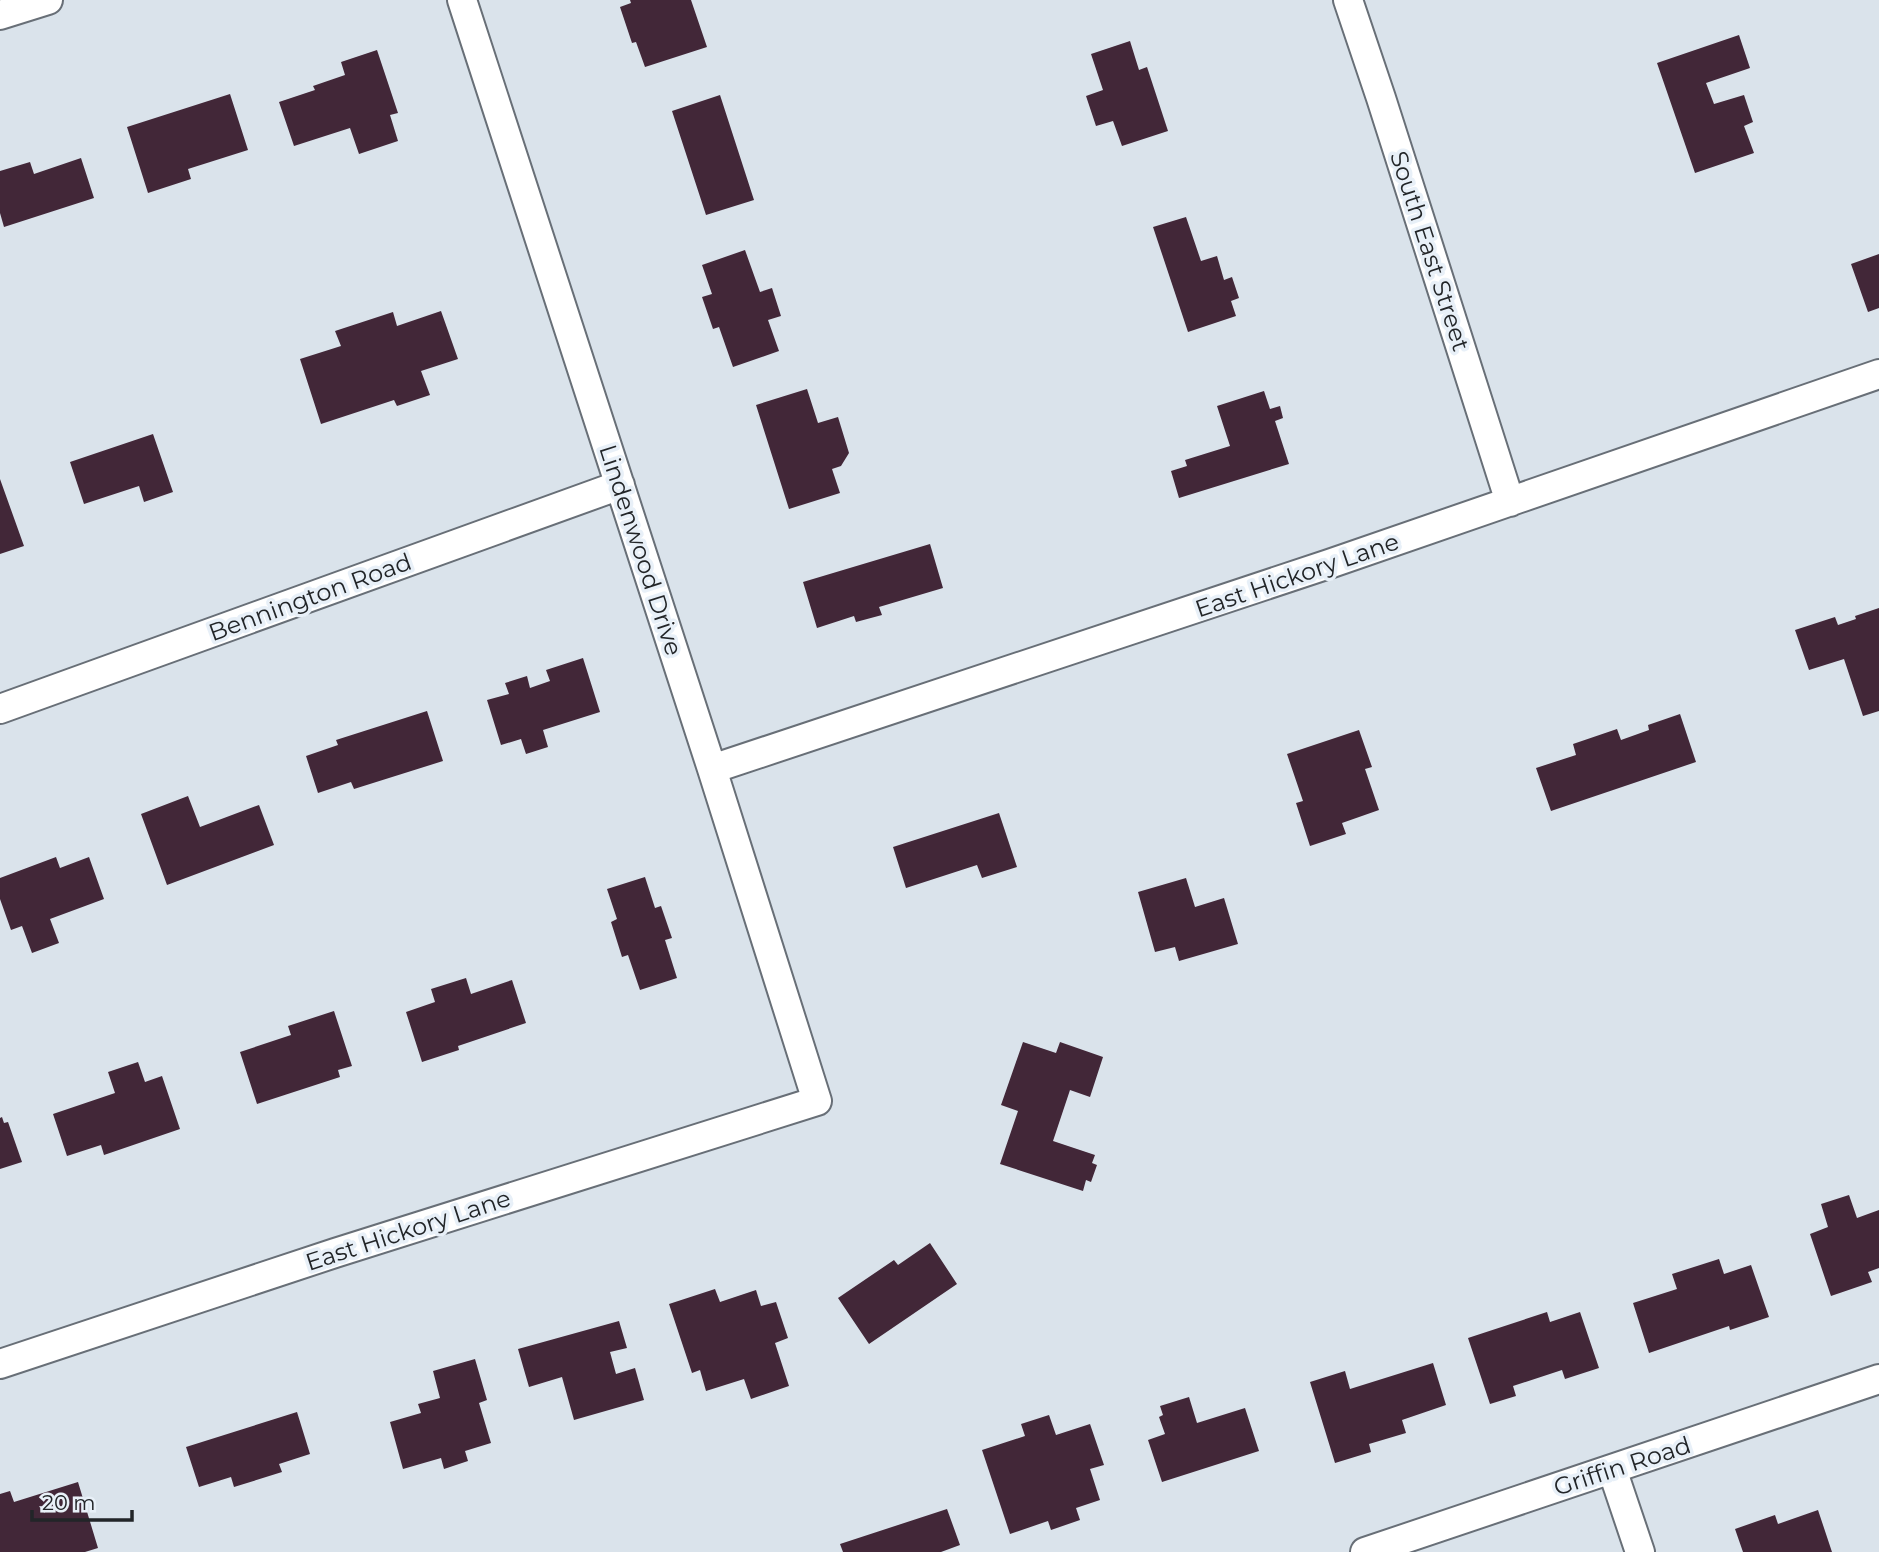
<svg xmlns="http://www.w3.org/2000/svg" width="1879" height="1552" font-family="Montserrat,sans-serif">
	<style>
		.building { fill: #422738 }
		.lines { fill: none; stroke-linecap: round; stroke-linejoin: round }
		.street-casing { stroke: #686f77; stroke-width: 32 }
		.street { stroke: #fff; stroke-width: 28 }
		.labels { text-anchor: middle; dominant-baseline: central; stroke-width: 7; stroke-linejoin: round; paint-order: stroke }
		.street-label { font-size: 24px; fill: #222528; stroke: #e8f0f8 }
	</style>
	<rect width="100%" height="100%" fill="#dae3eb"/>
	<path class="building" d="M630 0H691L707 47 645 67 636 42 632 43 620 7 631 3Z
		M1739 35 1750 68 1706 83 1714 104 1744 95 1753 122 1744 126 1754 153 1695 173 1657 63Z
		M1130 41 1139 70 1147 67 1168 131 1122 146 1113 121 1096 126 1086 96 1103 90 1091 54Z
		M377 50 398 113 390 115 398 141 359 154 350 128 294 146 279 102 315 90 313 86 345 75 341 62Z
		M230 94 248 150 188 169 191 179 148 193 127 127Z
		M720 95 754 200 706 215 672 111Z
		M81 158 94 198 4 227 0 213V171L30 162 34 174Z
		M1186 217 1201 261 1217 256 1224 280 1232 277 1239 298 1231 301 1236 316 1188 332 1153 227Z
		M745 250 760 292 772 288 781 316 768 320 779 351 733 367 719 327 713 329 702 297 712 294 702 265Z
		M1879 254V308L1868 312 1851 264Z
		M441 311 458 359 421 371 430 395 397 406 394 400 321 424 300 359 341 346 335 331 393 312 397 326Z
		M807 389 818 423 838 417 849 453 841 466 832 469 840 493 789 509 756 405Z
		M1264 391 1270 409 1280 406 1283 418 1275 421 1289 464 1179 498 1171 471 1187 466 1185 460 1230 446 1217 406Z
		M153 434 173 492 144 502 139 486 84 504 70 462Z
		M0 479 24 546 0 554Z
		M930 544 943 588 879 607 882 615 856 622 854 616 817 628 803 582Z
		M1879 608V711L1863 716 1844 659 1809 670 1795 630 1835 617 1838 625 1856 619 1855 616Z
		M583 658 600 712 543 730 548 747 526 754 521 739 501 745 487 700 509 694 505 683 527 676 530 688 550 681 546 670Z
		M427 711 443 761 354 789 351 782 318 793 306 756 338 745 336 740Z
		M1680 714 1696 762 1551 811 1536 768 1576 755 1573 744 1617 729 1621 740 1649 730 1648 725Z
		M1359 730 1372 767 1365 769 1379 810 1342 823 1346 834 1310 846 1296 803 1303 801 1287 754Z
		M188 796 200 827 259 805 274 845 167 885 141 814Z
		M999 813 1017 867 982 878 977 865 906 888 893 847Z
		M56 857 60 868 89 857 104 899 50 919 59 943 32 953 22 926 11 930 0 899V878Z
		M645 877 655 908 661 906 672 938 665 940 677 978 640 990 628 955 622 957 611 922 617 919 607 889Z
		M1186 878 1195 907 1224 898 1238 944 1179 961 1175 947 1155 952 1138 892Z
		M466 978 471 994 512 980 526 1023 458 1046 459 1050 422 1062 406 1012 435 1002 431 989Z
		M334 1011 352 1066 338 1070 340 1077 257 1104 240 1052 291 1035 288 1026Z
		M1023 1042 1056 1053 1060 1042 1103 1057 1090 1097 1070 1090 1053 1141 1095 1155 1092 1163 1097 1165 1091 1182 1086 1180 1083 1191 1000 1164 1018 1111 1001 1105Z
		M138 1062 145 1082 162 1076 180 1129 104 1155 101 1145 67 1156 53 1114 115 1093 108 1072Z
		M2 1117 4 1123 8 1122 22 1162 0 1169V1118Z
		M1849 1195 1857 1218 1879 1210V1268L1868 1272 1872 1282 1831 1296 1810 1234 1828 1227 1821 1204Z
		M930 1243 957 1284 869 1344 838 1298 894 1260 898 1265Z
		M1719 1259 1724 1274 1751 1265 1769 1317 1730 1330 1729 1326 1649 1353 1633 1303 1677 1289 1672 1274Z
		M715 1289 720 1302 756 1290 761 1306 776 1302 788 1338 775 1343 789 1386 751 1399 744 1379 706 1391 700 1370 692 1373 669 1304Z
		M1547 1312 1550 1322 1580 1312 1599 1368 1565 1379 1562 1370 1513 1386 1516 1396 1490 1404 1468 1338Z
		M619 1321 627 1348 610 1352 616 1374 635 1368 644 1400 574 1420 562 1377 529 1387 518 1349Z
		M475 1359 487 1400 479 1403 491 1443 465 1451 468 1461 444 1469 441 1458 403 1469 390 1422 421 1413 418 1404 440 1398 433 1371Z
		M1433 1363 1446 1405 1402 1420 1406 1433 1369 1444 1371 1452 1335 1463 1310 1382 1345 1371 1350 1389Z
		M1189 1397 1197 1423 1245 1408 1259 1451 1162 1482 1148 1440 1165 1434 1159 1417 1163 1415 1160 1406Z
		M297 1412 310 1454 279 1464 282 1472 234 1487 231 1477 199 1487 186 1447Z
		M1049 1415 1056 1435 1090 1424 1104 1465 1090 1469 1100 1500 1076 1508 1080 1520 1051 1530 1048 1521 1010 1534 982 1450 1025 1436 1021 1424Z
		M78 1482 98 1548 85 1552H0V1494L10 1491 14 1502Z
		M947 1509 960 1545 941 1552H843L840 1544Z
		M1818 1510 1832 1552H1743L1735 1529 1775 1515 1778 1524Z"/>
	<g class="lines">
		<g class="street-casing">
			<path id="street" d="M1348 0 1381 98 1510 502
				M0 15 48 0
				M0 709 620 485
				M712 769 1329 564 1879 374
				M0 1364 335 1253 817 1101 712 769 462 0
				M1612 1469 1640 1552
				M1365 1552 1879 1379"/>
		</g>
		<use href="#street" class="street"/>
	</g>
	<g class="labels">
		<g class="street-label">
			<text transform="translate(1430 251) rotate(72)">South East Street</text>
			<text transform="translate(641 550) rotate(72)">Lindenwood Drive</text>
			<text transform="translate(1297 575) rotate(-19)">East Hickory Lane</text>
			<text transform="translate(310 597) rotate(-20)">Bennington Road</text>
			<text transform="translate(408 1230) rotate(-18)">East Hickory Lane</text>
			<text transform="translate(1622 1466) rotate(-18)">Griffin Road</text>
		</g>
	</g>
	<path d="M32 1510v10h100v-10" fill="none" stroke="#222528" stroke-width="3.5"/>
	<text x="42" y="1510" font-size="21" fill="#222528" stroke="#e8f0f8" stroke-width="5" paint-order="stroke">20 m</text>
</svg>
